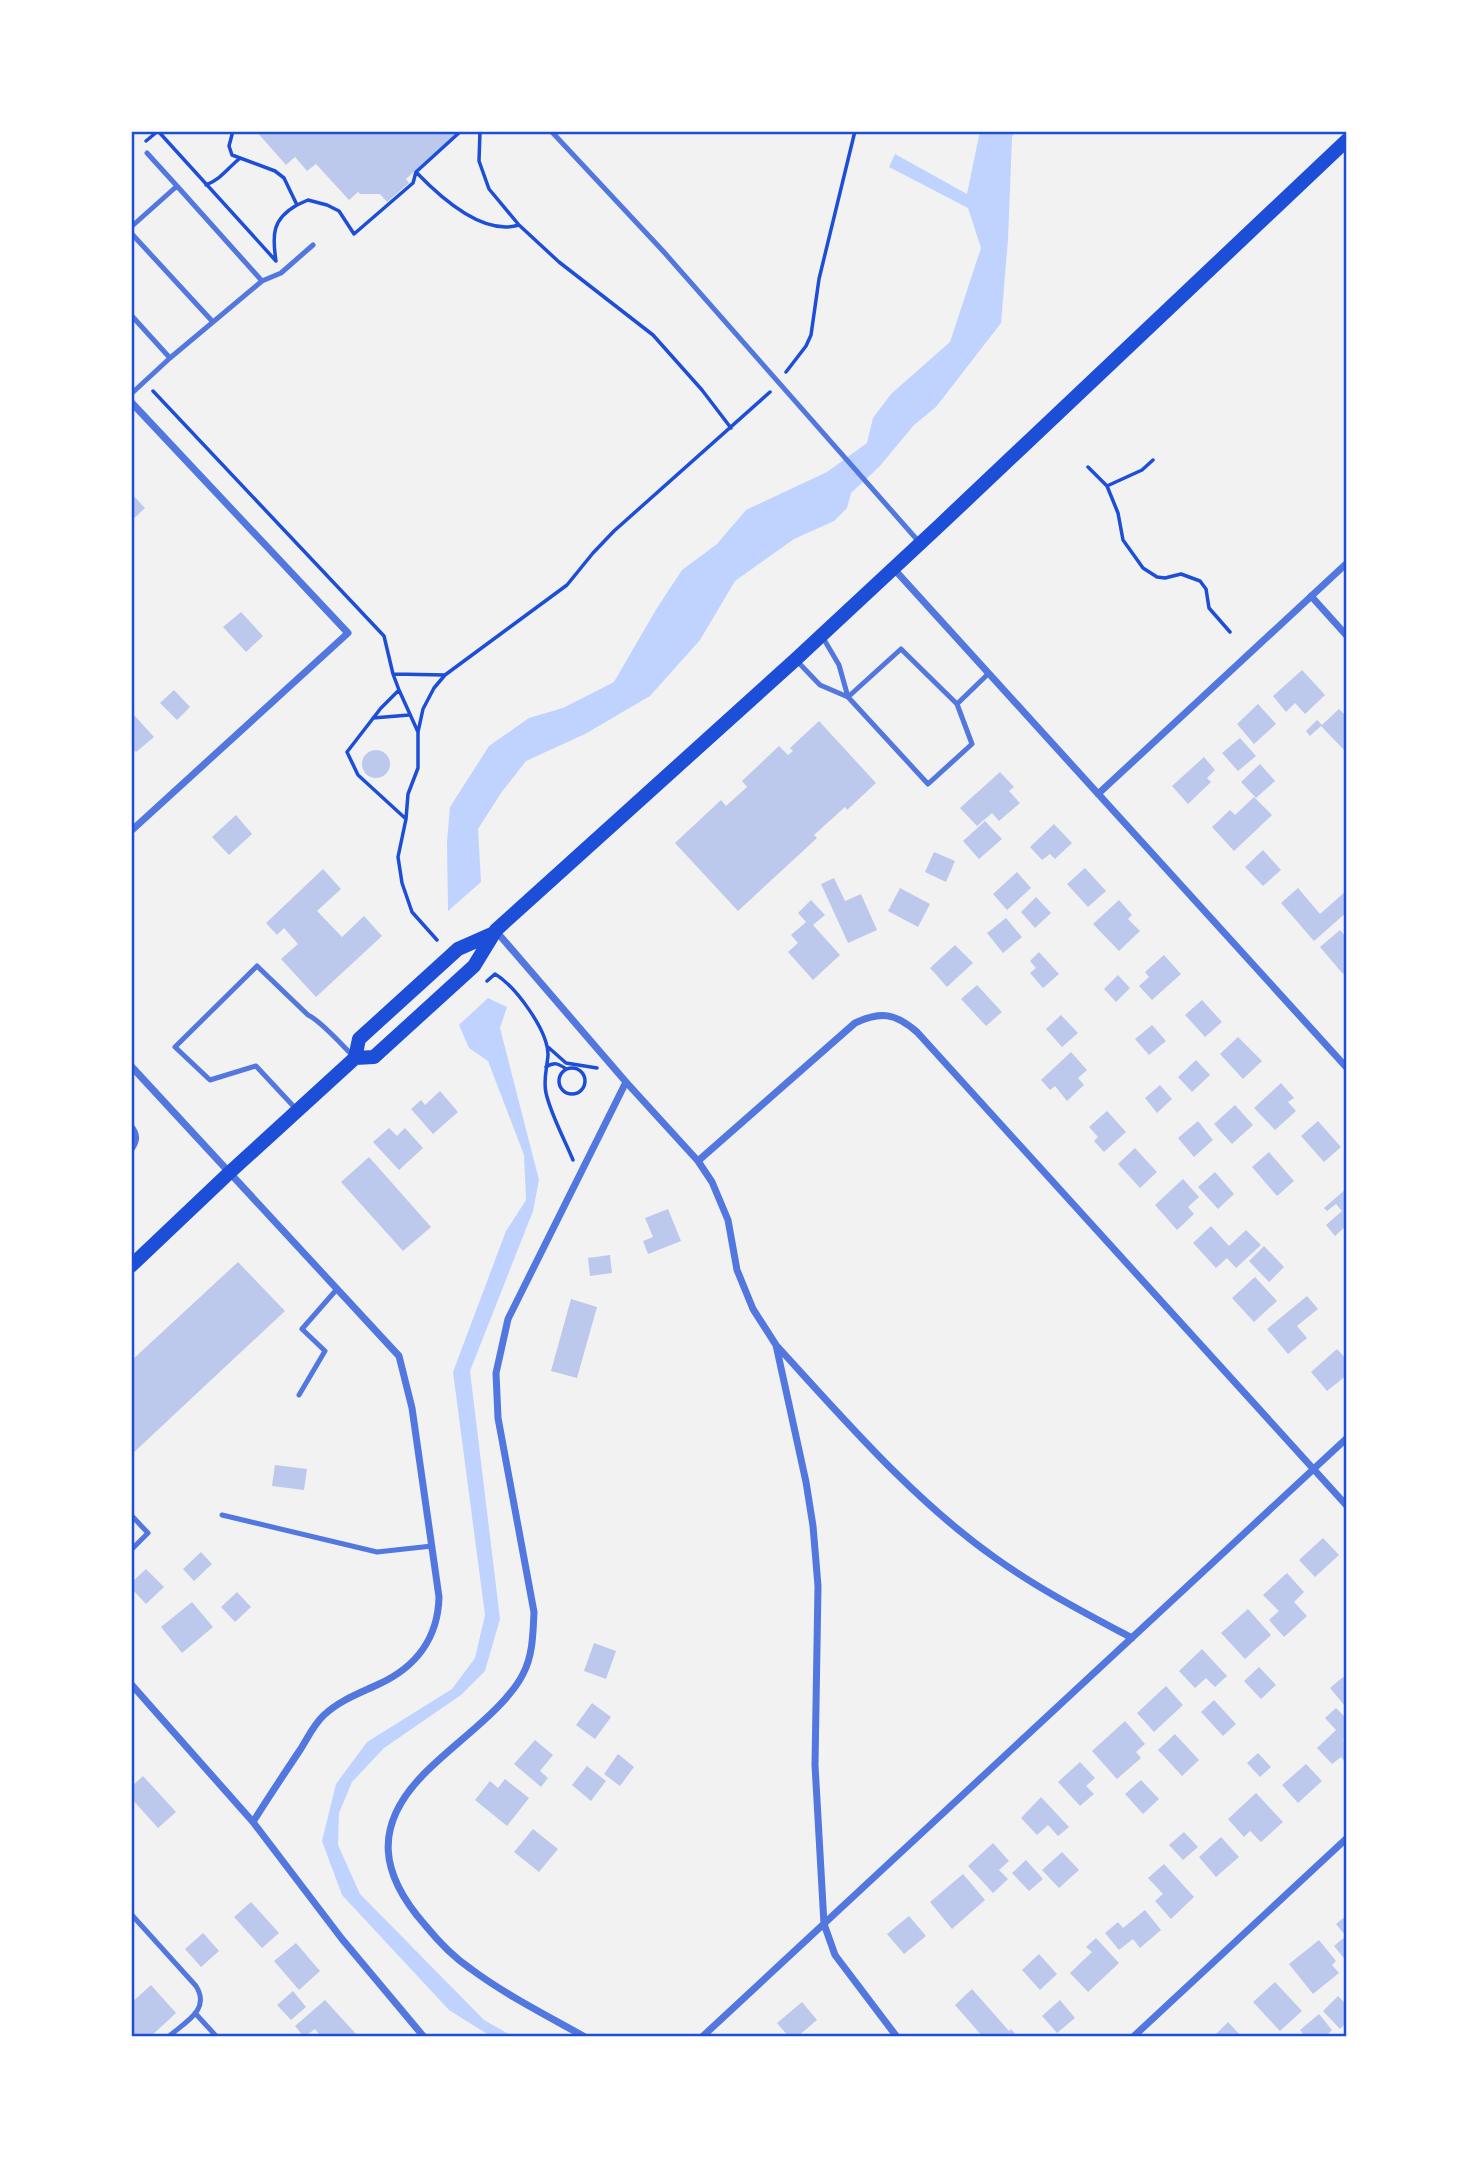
<svg xmlns="http://www.w3.org/2000/svg" width="1478" height="2168" font-family="Ubuntu,sans-serif">
	<style>
		.water { fill: #bfd3fe }
		.building { fill: #bdc9ec }
		.lines { fill: none; stroke-linecap: round; stroke-linejoin: round }
		.path { stroke: #1d4ed8; stroke-width: 3.5 }
		.service { stroke: #5277de; stroke-width: 5 }
		.minor { stroke: #5277de; stroke-width: 7 }
		.secondary { stroke: #1d4ed8; stroke-width: 14 }
		.neatline { fill: none; stroke: #1d4ed8; stroke-width: 2.5 }
	</style>
	<rect width="100%" height="100%" fill="#f2f2f2"/>
	<path class="water" d="M980 131H1015L1012 137 1008 239 1001 323 936 407 914 425 879 467 851 493 847 508 834 521 794 539 735 581 700 640 650 696 585 734 526 761 501 793 478 829 481 882 448 911 447 842 450 807 489 746 529 718 563 708 614 682 657 608 682 570 717 544 746 510 827 472 867 443 873 418 891 394 950 342 981 248 968 208 889 167 895 154 967 194Z
		M488 998 507 1007 500 1028 539 1180 533 1211 470 1371 500 1619 485 1671 461 1695 384 1748 352 1782 339 1813 338 1845 360 1894 484 2020 514 2037H492L449 2010 342 1895 322 1841 336 1784 367 1742 452 1689 475 1658 485 1615 453 1372 506 1231 526 1200 524 1155 488 1061 469 1048 459 1025Z"/>
	<path class="building" d="M256 131H455L457 133 406 179 409 183 387 202 380 194H360L358 192 349 200 316 164 307 171 295 157 286 165Z
		M131 493 145 508 131 521Z
		M241 612 263 636 246 652 223 627Z
		M1302 670 1325 695 1305 714 1295 703 1286 712 1273 696Z
		M174 690 190 707 177 720 160 703Z
		M1258 704 1276 724 1254 744 1237 724Z
		M1339 709 1347 717V747L1344 750 1321 726 1310 736 1306 731 1317 720 1322 725Z
		M134 715 154 737 136 752 131 747V717Z
		M819 721 876 783 847 810 845 807 814 835 817 838 738 911 675 843 721 800 726 806 747 787 742 781 779 746 788 755 793 751 790 748Z
		M1240 738 1256 756 1238 771 1222 753Z
		M362 764a14 14 0 1 1 28 0a14 14 0 1 1-28 0Z
		M1204 757 1215 770 1207 778 1211 782 1188 804 1172 786Z
		M1260 764 1275 781 1256 798 1241 782Z
		M1000 772 1014 787 1009 791 1020 803 999 821 992 813 977 826 960 808Z
		M1254 797 1272 815 1234 851 1212 827 1230 810 1235 815Z
		M236 815 252 834 229 855 212 837Z
		M985 821 1002 839 979 859 963 841Z
		M1054 824 1072 843 1055 859 1050 854 1042 860 1030 847Z
		M1263 850 1281 870 1263 886 1245 867Z
		M934 852 955 861 946 882 925 872Z
		M1085 868 1106 891 1088 907 1067 884Z
		M323 869 341 889 317 911 342 937 364 916 382 936 316 997 281 959 298 944 284 928 277 935 266 923Z
		M1017 872 1031 888 1007 910 993 894Z
		M834 878 845 901 861 894 877 930 848 943 821 884Z
		M900 888 930 904 918 927 888 911Z
		M1298 888 1320 914 1347 890V912L1314 941 1281 903Z
		M1036 897 1051 913 1035 928 1021 912Z
		M811 900 825 915 813 925 840 955 813 980 788 952 798 943 791 935 806 922 798 913Z
		M1119 900 1132 915 1128 919 1140 931 1119 951 1093 924Z
		M1006 918 1022 937 1003 953 987 933Z
		M1340 930 1347 938V971L1343 974 1320 947Z
		M955 945 973 963 947 987 930 968Z
		M1039 952 1059 974 1043 988 1030 973 1036 968 1030 961Z
		M1164 955 1181 974 1152 1000 1139 986 1149 977 1145 972Z
		M1118 975 1130 988 1116 1002 1104 989Z
		M977 985 1002 1012 986 1026 961 999Z
		M1202 1000 1222 1022 1205 1037 1185 1015Z
		M1061 1015 1078 1033 1062 1047 1046 1029Z
		M1152 1025 1166 1041 1149 1055 1135 1039Z
		M1238 1037 1262 1061 1243 1079 1220 1054Z
		M1071 1052 1087 1070 1078 1078 1084 1085 1067 1101 1055 1086 1050 1090 1041 1080Z
		M1196 1060 1210 1075 1192 1092 1178 1077Z
		M1281 1083 1294 1098 1288 1102 1296 1111 1275 1130 1254 1108Z
		M1160 1085 1172 1099 1157 1113 1145 1098Z
		M440 1091 458 1112 433 1134 411 1109 421 1100 425 1105Z
		M1235 1105 1253 1125 1232 1144 1214 1124Z
		M1107 1111 1126 1132 1104 1152 1094 1141 1098 1137 1089 1127Z
		M1198 1121 1213 1140 1194 1157 1178 1138Z
		M1318 1121 1341 1147 1324 1162 1301 1136Z
		M389 1128 397 1136 405 1128 423 1148 399 1170 373 1142Z
		M1135 1148 1157 1172 1140 1188 1118 1164Z
		M1269 1152 1294 1181 1277 1196 1252 1167Z
		M369 1157 431 1227 403 1251 341 1182Z
		M1215 1172 1234 1194 1218 1209 1198 1187Z
		M1183 1179 1199 1197 1188 1207 1194 1214 1177 1230 1155 1205Z
		M1347 1188V1225L1335 1236 1326 1225 1342 1211 1336 1204 1327 1211 1324 1208Z
		M668 1209 681 1241 648 1254 643 1241 653 1237 645 1218Z
		M1211 1226 1229 1246 1246 1230 1261 1245 1236 1268 1227 1258 1216 1268 1193 1243Z
		M1264 1246 1284 1267 1269 1282 1249 1261Z
		M610 1255 612 1273 590 1276 588 1258Z
		M238 1262 285 1311 131 1455V1361Z
		M1255 1277 1277 1301 1254 1322 1232 1298Z
		M1307 1296 1318 1309 1297 1326 1307 1338 1288 1354 1267 1329Z
		M571 1299 597 1307 577 1378 551 1371Z
		M1337 1349 1347 1360V1375L1327 1391 1311 1372Z
		M275 1465 307 1469 304 1490 272 1486Z
		M1323 1538 1339 1555 1315 1577 1299 1560Z
		M201 1552 212 1564 194 1581 183 1569Z
		M146 1569 164 1587 146 1604 131 1588V1583Z
		M1287 1573 1304 1592 1294 1602 1307 1616 1284 1637 1269 1620 1279 1611 1263 1595Z
		M237 1592 251 1607 235 1622 221 1607Z
		M192 1602 213 1627 182 1653 161 1627Z
		M1248 1609 1271 1635 1245 1659 1221 1633Z
		M594 1643 616 1651 606 1679 584 1671Z
		M1202 1649 1227 1676 1215 1687 1206 1678 1195 1688 1179 1671Z
		M1259 1667 1276 1685 1261 1699 1244 1681Z
		M1343 1677 1347 1680V1702L1344 1705 1330 1688Z
		M1166 1686 1183 1705 1154 1732 1137 1713Z
		M1214 1700 1236 1724 1223 1736 1201 1712Z
		M592 1703 611 1717 595 1739 576 1725Z
		M1336 1708 1347 1719V1737L1343 1740 1347 1743V1764L1341 1757 1332 1764 1317 1748 1336 1730 1325 1718Z
		M1125 1721 1145 1744 1136 1752 1141 1758 1117 1779 1092 1751Z
		M1175 1734 1199 1760 1182 1776 1158 1750Z
		M535 1740 553 1755 540 1771 548 1778 541 1787 514 1764Z
		M1258 1753 1271 1767 1260 1777 1247 1763Z
		M618 1754 634 1767 620 1786 604 1774Z
		M1080 1762 1095 1778 1086 1786 1094 1794 1080 1806 1058 1782Z
		M1306 1764 1322 1781 1298 1803 1282 1785Z
		M587 1766 606 1781 591 1801 572 1785Z
		M143 1776 176 1812 158 1828 131 1798V1787Z
		M505 1779 529 1798 507 1826 475 1800 490 1781 498 1788Z
		M1141 1780 1159 1799 1143 1814 1125 1794Z
		M1256 1793 1283 1822 1261 1842 1250 1831 1244 1837 1228 1819Z
		M1041 1797 1069 1827 1058 1836 1048 1825 1037 1835 1021 1818Z
		M533 1829 558 1849 539 1872 514 1852Z
		M1184 1832 1198 1847 1183 1860 1169 1845Z
		M1221 1837 1239 1857 1216 1877 1199 1857Z
		M993 1843 1009 1861 999 1870 1008 1879 993 1893 968 1866Z
		M1062 1852 1079 1870 1059 1888 1042 1870Z
		M1026 1860 1043 1879 1029 1891 1012 1873Z
		M1164 1864 1194 1897 1171 1919 1155 1901 1163 1894 1148 1878Z
		M963 1874 985 1900 952 1929 930 1902Z
		M251 1902 279 1933 262 1948 234 1917Z
		M1145 1910 1161 1930 1140 1948 1133 1939 1119 1950 1105 1933 1118 1922 1123 1928Z
		M1347 1915V1962L1334 1946 1346 1936 1336 1924Z
		M909 1916 926 1936 904 1954 887 1934Z
		M203 1933 219 1951 201 1967 185 1949Z
		M1096 1938 1119 1963 1088 1992 1070 1973 1092 1952 1086 1947Z
		M1319 1940 1336 1961 1332 1965 1339 1973 1313 1994 1289 1964Z
		M296 1943 320 1971 299 1990 274 1961Z
		M1039 1954 1057 1974 1040 1990 1022 1970Z
		M1275 1982 1302 2011 1280 2031 1253 2002Z
		M151 1985 176 2013 150 2037H131V2003Z
		M972 1989 1009 2031 1011 2029 1018 2037H983L955 2005Z
		M293 1991 306 2007 291 2020 277 2005Z
		M1338 1996 1347 2005V2022L1340 2029 1323 2011Z
		M325 2000 356 2034 353 2037H321L315 2029 304 2037 295 2026Z
		M1060 2000 1075 2018 1057 2033 1042 2016Z
		M802 2002 817 2020 797 2037H789L777 2023Z
		M1319 2014 1332 2030 1325 2037H1306L1300 2030Z
		M1228 2022 1242 2037H1213Z"/>
	<g class="lines">
		<path class="path" d="M158 131 276 261C272 235 272 219 297 205
			M233 131 229 146 232 155 275 171 284 178 297 205 308 200 327 205 339 211 354 234 413 183 416 172
			M461 131 416 172C440 197 483 236 519 225L489 189 479 161 480 131
			M146 141 158 131
			M206 185C221 179 227 169 239 159
			M519 225 559 262 653 335 702 390 731 428
			M786 372 806 346 811 335 819 279 855 131
			M153 391 384 636 393 674 399 690 381 708 347 752 358 775 406 819
			M1088 467 1107 486 1118 513 1123 540 1143 568 1157 577 1165 578 1181 574 1200 581 1206 589 1209 608 1230 632
			M1107 486 1142 470 1153 460
			M393 674 445 675
			M399 690 418 732
			M373 718 409 715
			M437 940 412 912 402 883 398 857 406 819 408 794 418 768V732L423 709 434 688 445 675 567 585 593 553 614 531 770 392
			M487 981 495 974C515 986 548 1030 548 1055 547 1068 543 1080 546 1093 551 1115 564 1138 573 1160
			M548 1047 566 1063 597 1068
			M546 1067C554 1062 558 1063 566 1069
			M559 1081a13 13 0 1 1 26 0a13 13 0 1 1-26 0Z"/>
		<path class="service" d="M551 131 663 251 920 543
			M147 153 177 186
			M131 227 177 186 262 281 170 358 131 394
			M131 233 213 322
			M262 281 281 273 313 245
			M131 315 170 358
			M822 636 839 665 848 697
			M796 660 820 685 848 697 928 784 972 744 957 704 988 674
			M848 697 901 649 957 704
			M297 1110 256 1066 210 1080 175 1047 257 966 308 1015C321 1021 342 1045 353 1056
			M131 1125C139 1135 138 1141 131 1151
			M299 1395 325 1351 302 1329 337 1289
			M131 1515 148 1533 131 1550
			M222 1515 377 1552 432 1546
			M131 1914 196 1986C211 2010 185 2022 168 2037
			M195 2013 217 2037"/>
		<path class="minor" d="M131 402 348 633 131 831
			M894 569 1347 1068
			M1311 596 1347 636
			M1098 794 1347 563
			M496 931 626 1082 698 1161 712 1182 728 1220 737 1270 753 1309 776 1345 806 1482 813 1526 818 1586 815 1765 824 1924 835 1955 897 2037
			M131 1066 399 1356 412 1408 439 1597C438 1638 416 1667 379 1684 360 1693 340 1700 324 1715 314 1724 307 1739 300 1750 284 1774 268 1798 253 1822
			M698 1161 855 1023C881 1011 895 1013 917 1032L1347 1506
			M776 1345C843 1418 912 1499 994 1557 1037 1588 1085 1613 1132 1638
			M131 1684 253 1822 342 1939 424 2037
			M585 2037C546 2015 506 1995 471 1969 453 1957 438 1941 425 1925 380 1874 373 1827 422 1776 451 1745 505 1710 523 1674 533 1655 533 1633 534 1612L498 1418 496 1373 508 1319 626 1082
			M702 2037 1347 1438
			M1133 2037 1347 1838"/>
		<path class="secondary" d="M355 1058 374 1057 474 966 496 930 795 660 940 525 1347 140
			M131 1266 229 1173 355 1058 359 1039 458 949 492 934"/>
	</g>
	<rect width="1478" height="2168" fill="none" stroke="#ffffff" stroke-width="266"/>
	<rect x="133" y="133" width="1212" height="1902" class="neatline"/>
</svg>
